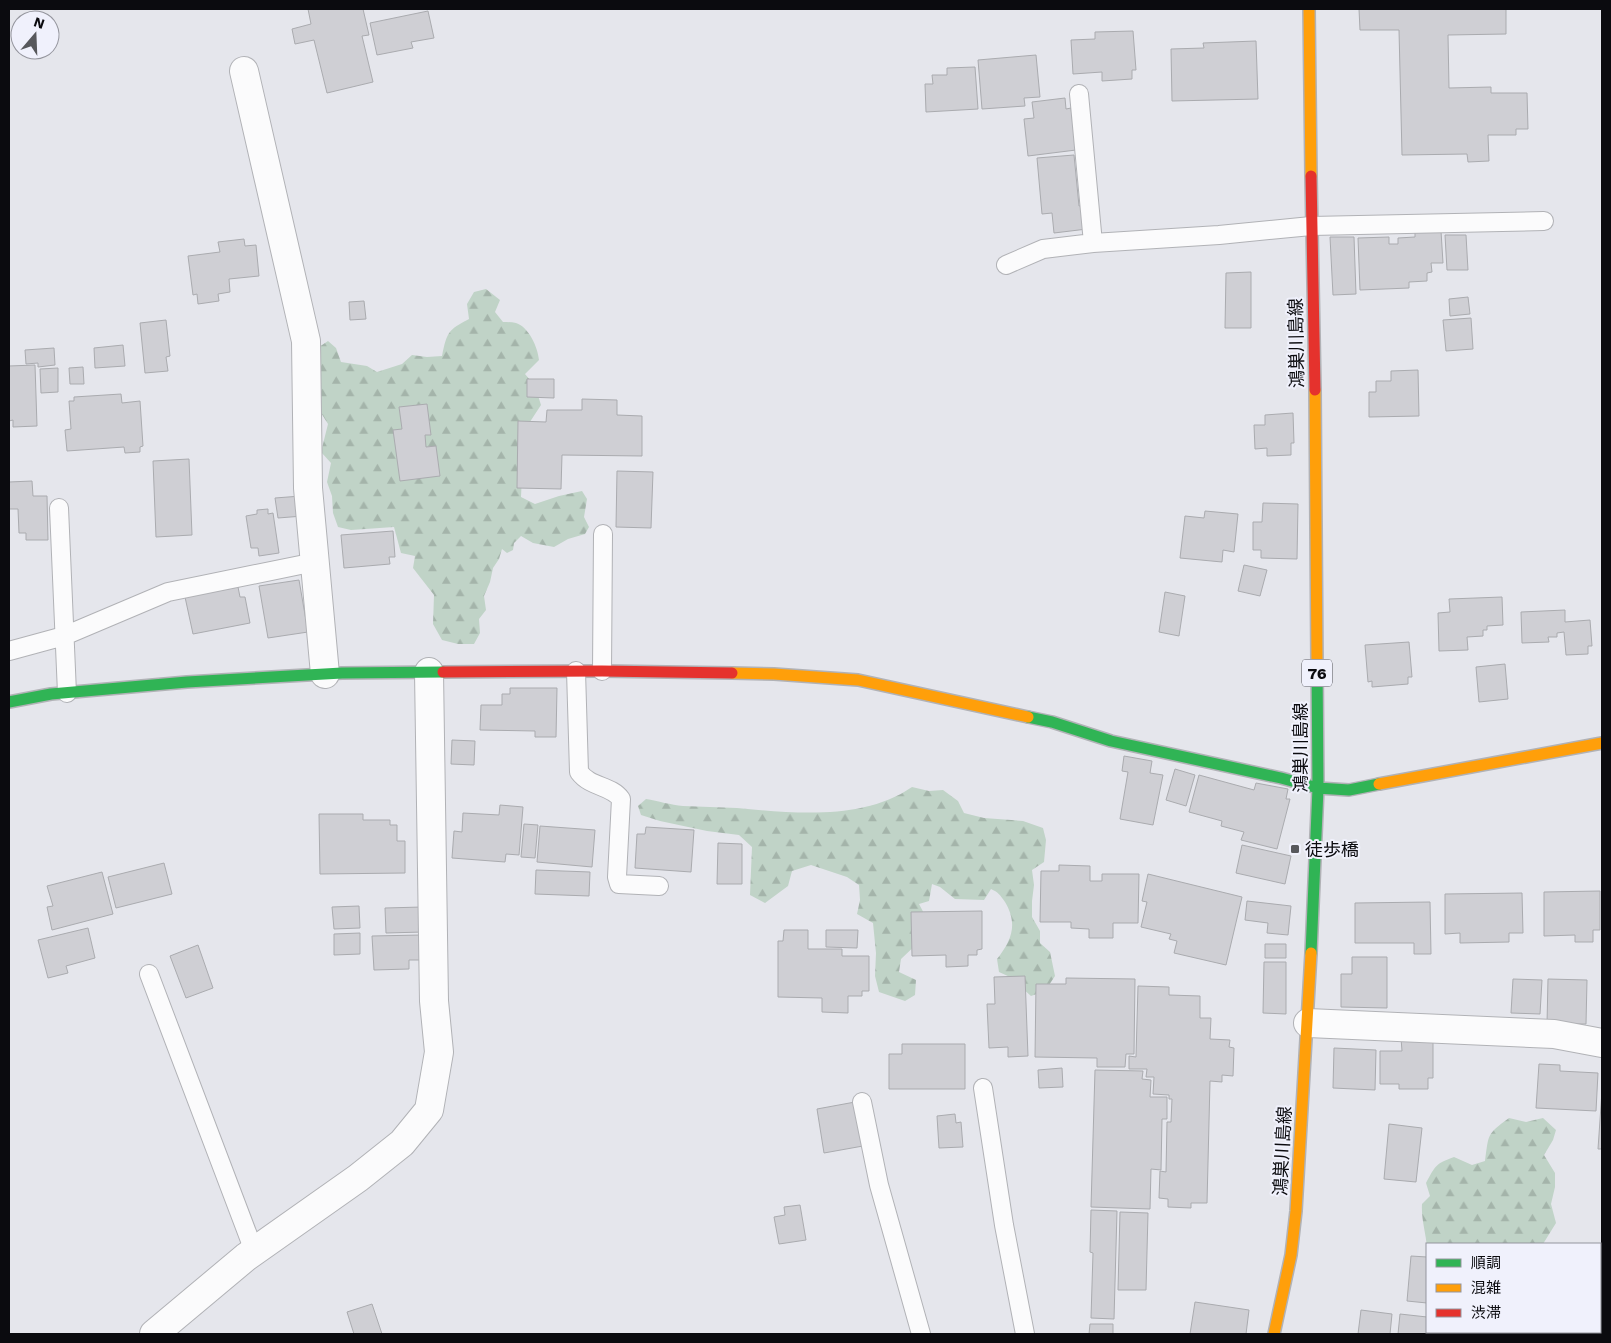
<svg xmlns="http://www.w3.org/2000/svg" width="1611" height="1343" font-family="'Work Sans','Noto Sans JP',sans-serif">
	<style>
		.forest { fill: url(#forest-firs) }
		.building { fill: #cfcfd4; stroke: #aaabaf }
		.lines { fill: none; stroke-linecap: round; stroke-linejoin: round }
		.lane-casing { stroke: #b1b2b6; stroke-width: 20 }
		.street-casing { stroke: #b1b2b6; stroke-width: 30 }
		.fast-casing { stroke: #b1b2b6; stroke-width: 14 }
		.slow-casing { stroke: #b1b2b6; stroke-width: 14 }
		.jam-casing { stroke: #b1b2b6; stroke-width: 14 }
		.lane { stroke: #fbfbfc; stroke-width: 18 }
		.street { stroke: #fbfbfc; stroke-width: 28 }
		.fast { stroke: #30b455; stroke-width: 11 }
		.slow { stroke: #ff9f0a; stroke-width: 11 }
		.jam { stroke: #e5322d; stroke-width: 11 }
		.poi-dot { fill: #57585c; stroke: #f0f1fc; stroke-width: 2 }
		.labels { text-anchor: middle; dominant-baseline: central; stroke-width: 4; stroke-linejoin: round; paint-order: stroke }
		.shield { fill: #f0f1fc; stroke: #505056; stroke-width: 1 }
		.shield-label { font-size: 16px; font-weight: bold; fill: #0b0b0f }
		.street-label { font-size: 18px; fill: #0b0b0f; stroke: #f0f1fc }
		.poi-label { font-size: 18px; fill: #0b0b0f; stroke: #f0f1fc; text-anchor: start }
	</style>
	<defs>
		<pattern id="forest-firs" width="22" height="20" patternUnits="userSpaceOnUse" patternTransform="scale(1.25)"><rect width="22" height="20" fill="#c0d3c7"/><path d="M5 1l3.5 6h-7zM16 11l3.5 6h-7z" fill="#a4b4aa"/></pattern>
	</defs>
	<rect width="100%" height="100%" fill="#e5e6ec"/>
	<path class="forest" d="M486 289 500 300 495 312 503 322C507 322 512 322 516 323 529 327 538 348 539 360L525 374 535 386 541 405 524 431 521 497 535 504 559 496 582 491 587 499 584 517 589 527 585 534 568 539 554 547 533 543 521 536 514 543 513 550 507 553 502 549 499 559 493 568 490 582 484 596 486 610 479 619 480 633 474 644H458L442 640 433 624 434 595 413 568 415 556 401 553 394 527 351 530 338 527 333 513 332 496 327 482 331 463 321 452 328 424 318 408 319 347 328 341 336 348 341 362 367 366 377 372 402 364 412 355 427 357 442 356C447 332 448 330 469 319L467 304 474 292Z
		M912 787 929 791 943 790 958 801 964 813 984 818 1023 821 1043 828 1046 840 1044 862 1032 870 1034 885 1032 901V917L1040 931V943L1050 952 1055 976 1045 991 1031 996 1010 977 999 972 997 959C1012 940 1018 924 1005 902 1000 895 998 892 991 889L984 900 955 899 940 887 932 884 929 901 919 904 927 919 920 941 901 959 899 972 916 980 915 995 905 1001 879 992 875 976 876 953 873 923 857 914 860 900 859 885 847 877 811 865 792 871 788 886 765 903 750 895 752 847 739 835 707 831 660 821 641 815 638 806 646 799C658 801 671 805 683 806 701 807 719 807 737 808 793 813 863 821 912 787Z
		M1509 1118 1526 1122 1543 1118 1556 1130 1553 1140 1544 1155 1555 1173V1187L1551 1204 1556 1223 1543 1244H1427V1248C1426 1233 1421 1219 1422 1204L1430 1196 1426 1183C1436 1165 1435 1164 1454 1157L1472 1165 1485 1161C1489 1134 1486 1135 1509 1118Z"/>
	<path class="building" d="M308 9H363L369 35 362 36 373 82 327 93 314 40 295 44 292 29 311 24Z
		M1359 9H1506V34L1448 35 1449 88 1491 87V93H1527L1528 129H1516V135H1488L1489 161 1468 162 1467 154 1402 155 1399 30H1360Z
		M428 11 434 38 411 42 413 48 377 55 370 23Z
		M1133 31 1136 70H1132V79L1102 81V72L1073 74 1071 40 1095 39V32Z
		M1256 41 1258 99 1172 101 1171 49 1204 48 1203 43Z
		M1036 55 1040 97 1024 98 1025 106 982 109 978 60Z
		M975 67 978 109 926 112 925 84H933L932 75H947V68Z
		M1065 98 1066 109 1071 108 1076 150 1028 156 1024 119 1034 118 1032 102Z
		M1074 155 1079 206 1084 205 1087 229 1054 233 1052 213 1042 214 1037 158Z
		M1441 231 1443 263H1431L1432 272 1427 273V281L1409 282V288L1360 290 1358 238 1389 237V244H1398V238L1415 237V232Z
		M1445 235H1466L1468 270H1447Z
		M1330 237H1354L1356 294 1333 295Z
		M244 239 245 246 256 245 259 276 229 279 230 292 218 294 219 301 198 304 197 294 193 295 188 256 220 252 218 242Z
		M1251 272V328H1225L1226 273Z
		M1468 297 1470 314 1450 316 1449 299Z
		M364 301 366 319 350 320 349 302Z
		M1471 318 1473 349 1446 351 1443 320Z
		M166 320 170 356 166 357 168 371 145 373 140 323Z
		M123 345 125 366 95 368 94 348Z
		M54 348 55 365 38 367V363L26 364 25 350Z
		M35 365 37 426 13 427V420L9 421V366Z
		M83 367 84 384H70L69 368Z
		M58 368V392L41 393 40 369Z
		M1418 370 1419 416 1369 417V392H1376V381H1391V371Z
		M527 379H554V398L527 397Z
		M121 394 122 403 140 401 143 446 140 447V452L125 453 124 447 67 451 65 430 71 429 69 401H74V397Z
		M582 399 617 400V415L642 416V456L562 455 561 489 517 488 518 421 546 422 547 410H582Z
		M427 404 431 435H425L426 447 436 446 440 476 400 481 393 430 402 429 399 407Z
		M1293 413 1294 443H1291V455L1267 456V448L1255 449 1254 425H1265V415Z
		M189 459 192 535 156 537 153 461Z
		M617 471 653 472 651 528 616 527Z
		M32 481 33 496H47L48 540H26V533H19L18 509H9V482Z
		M301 496 303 516 278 518 275 498Z
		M1263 503 1298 504 1297 559 1261 558V550H1253V522H1262Z
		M268 509V514L273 513 279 553 259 556 258 548H251L246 516 257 514V510Z
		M1205 511 1238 514 1234 552 1223 550 1222 562 1180 558 1185 516 1204 518Z
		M393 531 395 557H389L390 564 344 568 341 535Z
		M1244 565 1267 570 1260 596 1238 591Z
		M299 580 308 632 268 638 259 586Z
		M238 587 240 597H245L250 623 193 634 185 597Z
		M1165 592 1185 596 1179 636 1159 632Z
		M1502 597 1503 625 1487 626V630H1483V636L1467 637 1468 650 1439 651 1438 613 1450 612 1449 599Z
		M1565 610V622L1590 620 1592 646H1588V654L1566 655 1564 632 1557 633V637H1548L1549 642 1522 643 1521 612Z
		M1409 642 1412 677H1408V684L1372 687V681L1368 682 1365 645Z
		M1505 664 1508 699 1479 702 1476 667Z
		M510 688H557L556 737H535V731L480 730 481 705H502V694H510Z
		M452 740 475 741 474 765 451 764Z
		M1124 756 1152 761 1150 773 1163 775 1153 825 1120 819 1128 772 1122 771Z
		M1175 769 1195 775 1186 806 1166 800Z
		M1199 775 1254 790 1256 783 1288 789 1286 799H1290L1277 849 1241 840 1244 832 1221 826 1222 821 1189 812Z
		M500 805 523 807 519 855 506 854 505 862 452 858 454 831 462 832 463 813 499 815Z
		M319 814H363V820H390V825H397V841H405V873L320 874Z
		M524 824 538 825 535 858 521 857Z
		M540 826 595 830 592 867 537 862Z
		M646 827 694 830 691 872 635 868 637 834H645Z
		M718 843 742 844V884H717Z
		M1242 845 1291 856 1285 884 1236 873Z
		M164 863 172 894 116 908 108 877Z
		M1059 865 1090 866V881H1102V874H1139L1138 923H1113V938H1089V929L1071 928V922H1040L1041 871H1059Z
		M536 870 590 872 589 896 535 894Z
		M102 872 113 914 52 930 47 907 53 906 47 886Z
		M1148 874 1242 897 1226 965 1174 953 1177 941 1169 939 1171 934 1141 927 1147 902 1142 901Z
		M1600 891V930H1593V942H1575V935L1544 936V892Z
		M1522 893 1523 933H1509V942L1460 943V933L1445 934V894Z
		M1247 901 1291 906 1288 935 1267 933 1268 923 1245 920Z
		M1430 902 1431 954H1414V943H1355V903Z
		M359 906 360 928 334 929 332 907Z
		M422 907 423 932 386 933 385 908Z
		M982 911V949L977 950V955H968V966L946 967V955L912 956 911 912Z
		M88 928 95 958 66 966 68 973 48 978 38 940Z
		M784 930H808V949H842V956H869V991H862V996H848V1013L822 1012V998L778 997V941H783Z
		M826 930H858L857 948 826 947Z
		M360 933V954L334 955V934Z
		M421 935 422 960H409V969L374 970 372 936Z
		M1265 944H1286V958H1265Z
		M198 945 213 988 186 998 170 956Z
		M1352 957H1387V1008L1341 1007V974H1352Z
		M1264 962H1286V1014L1263 1013Z
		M1025 976 1028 1056 1008 1057V1047L989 1048 987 1004H995L994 977Z
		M1066 978 1135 979 1134 1054H1126L1125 1067H1097V1058L1035 1057 1036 984H1066Z
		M1513 979 1542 980 1540 1014 1511 1013Z
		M1548 979 1587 980 1586 1024H1547Z
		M1138 986 1169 987V995L1200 996V1018H1211L1210 1039 1230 1040 1229 1047 1234 1048 1233 1076 1222 1075V1082L1210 1081 1207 1203H1191V1208L1168 1207V1199L1159 1198 1160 1171 1166 1172 1167 1122H1171L1172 1099H1169V1095L1153 1094 1154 1077H1146L1147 1069H1129V1056L1136 1057Z
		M1401 1038H1433V1078H1428V1089H1399V1084H1380V1051H1402Z
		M902 1044H965V1089H889V1054H902Z
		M1334 1048 1376 1050 1375 1090 1333 1088Z
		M1539 1064 1560 1065V1071L1598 1073 1596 1111 1536 1108Z
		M1062 1068 1063 1087 1039 1088 1038 1070Z
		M1095 1070 1143 1071 1142 1079 1151 1080 1150 1097H1167V1119H1162L1161 1170 1151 1169 1150 1209 1091 1207Z
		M1602 1091V1149H1598Z
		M855 1102 863 1146 824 1153 817 1109Z
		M955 1114 956 1123 961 1122 963 1147 939 1148 937 1116Z
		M1389 1124 1422 1128 1416 1182 1384 1179Z
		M800 1205 806 1240 779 1244 774 1217 785 1215 784 1207Z
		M1091 1210 1117 1211 1114 1319 1091 1318 1093 1253 1090 1252Z
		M1120 1212 1148 1213 1146 1290H1118Z
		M1411 1256 1427 1257V1303L1407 1301Z
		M1195 1302 1249 1310 1246 1334H1190Z
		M372 1304 382 1334H354L347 1312Z
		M1361 1310 1392 1314 1390 1334H1358Z
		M1400 1314 1427 1317V1332H1432L1431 1334H1398Z
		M1090 1324H1113V1334H1089Z"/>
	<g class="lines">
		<g class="lane-casing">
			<path id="lane" d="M1079 94 1093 243
				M1006 265 1043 249 1093 243 1219 235 1311 226 1544 221
				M59 508 67 693
				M9 651 64 636 168 592 315 562
				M576 671 579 772C591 788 611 785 621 799L617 877 619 884 659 886
				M602 671 603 534
				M149 974 254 1251
				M983 1088 1004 1225 1025 1334
				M862 1102 879 1185 921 1334"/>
		</g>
		<g class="street-casing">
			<path id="street" d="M244 71 306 341 308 488 325 674
				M1308 1023 1554 1034 1602 1043
				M154 1334 246 1257 358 1178 402 1143 429 1110 439 1052 434 1001 429 672"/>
		</g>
		<g class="fast-casing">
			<path id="fast" d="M9 702 51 694 187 682 342 673 443 672
				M1028 717 1052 722 1111 741 1281 778 1318 788 1349 790 1379 784
				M1311 953 1318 788 1317 663"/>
		</g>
		<g class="slow-casing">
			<path id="slow" d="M1309 9 1311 176
				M1315 390 1317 663
				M732 673 774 674 858 680 1028 717
				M1379 784 1602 743
				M1274 1334 1291 1255 1296 1211 1311 953"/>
		</g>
		<g class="jam-casing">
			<path id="jam" d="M1311 176 1315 390
				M443 672 602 671 732 673"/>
		</g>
		<use href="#lane" class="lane"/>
		<use href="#street" class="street"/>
		<use href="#fast" class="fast"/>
		<use href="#slow" class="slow"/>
		<use href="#jam" class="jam"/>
	</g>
	<rect class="poi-dot" x="1290" y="844" width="10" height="10" rx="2.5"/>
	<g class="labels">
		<rect class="shield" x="1302" y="659.5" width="30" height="27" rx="4"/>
		<g class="shield-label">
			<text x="1317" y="673">76</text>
		</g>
		<g class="street-label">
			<text transform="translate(1296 343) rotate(-91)">鴻巣川島線</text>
			<text transform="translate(1300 748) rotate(-90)">鴻巣川島線</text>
			<text transform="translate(1282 1151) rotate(-87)">鴻巣川島線</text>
		</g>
		<g class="poi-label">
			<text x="1305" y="849">徒歩橋</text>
		</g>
	</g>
	<rect width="1611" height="1343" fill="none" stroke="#0b0b0f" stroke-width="20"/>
	<rect x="1426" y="1243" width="175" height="90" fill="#f0f1fc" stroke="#94959d"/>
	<rect x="1436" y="1259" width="25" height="8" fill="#30b455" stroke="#94959d"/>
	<text x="1471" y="1268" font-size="15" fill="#0b0b0f">順調</text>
	<rect x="1436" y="1284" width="25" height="8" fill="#ff9f0a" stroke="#94959d"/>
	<text x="1471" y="1293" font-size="15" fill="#0b0b0f">混雑</text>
	<rect x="1436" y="1309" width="25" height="8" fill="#e5322d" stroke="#94959d"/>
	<text x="1471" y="1318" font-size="15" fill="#0b0b0f">渋滞</text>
	<g transform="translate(35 35) rotate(19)"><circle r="24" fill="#f0f1fc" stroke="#94959d"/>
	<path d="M0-4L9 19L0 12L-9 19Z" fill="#57585c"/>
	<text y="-8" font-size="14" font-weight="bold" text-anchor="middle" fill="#0b0b0f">N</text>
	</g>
</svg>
